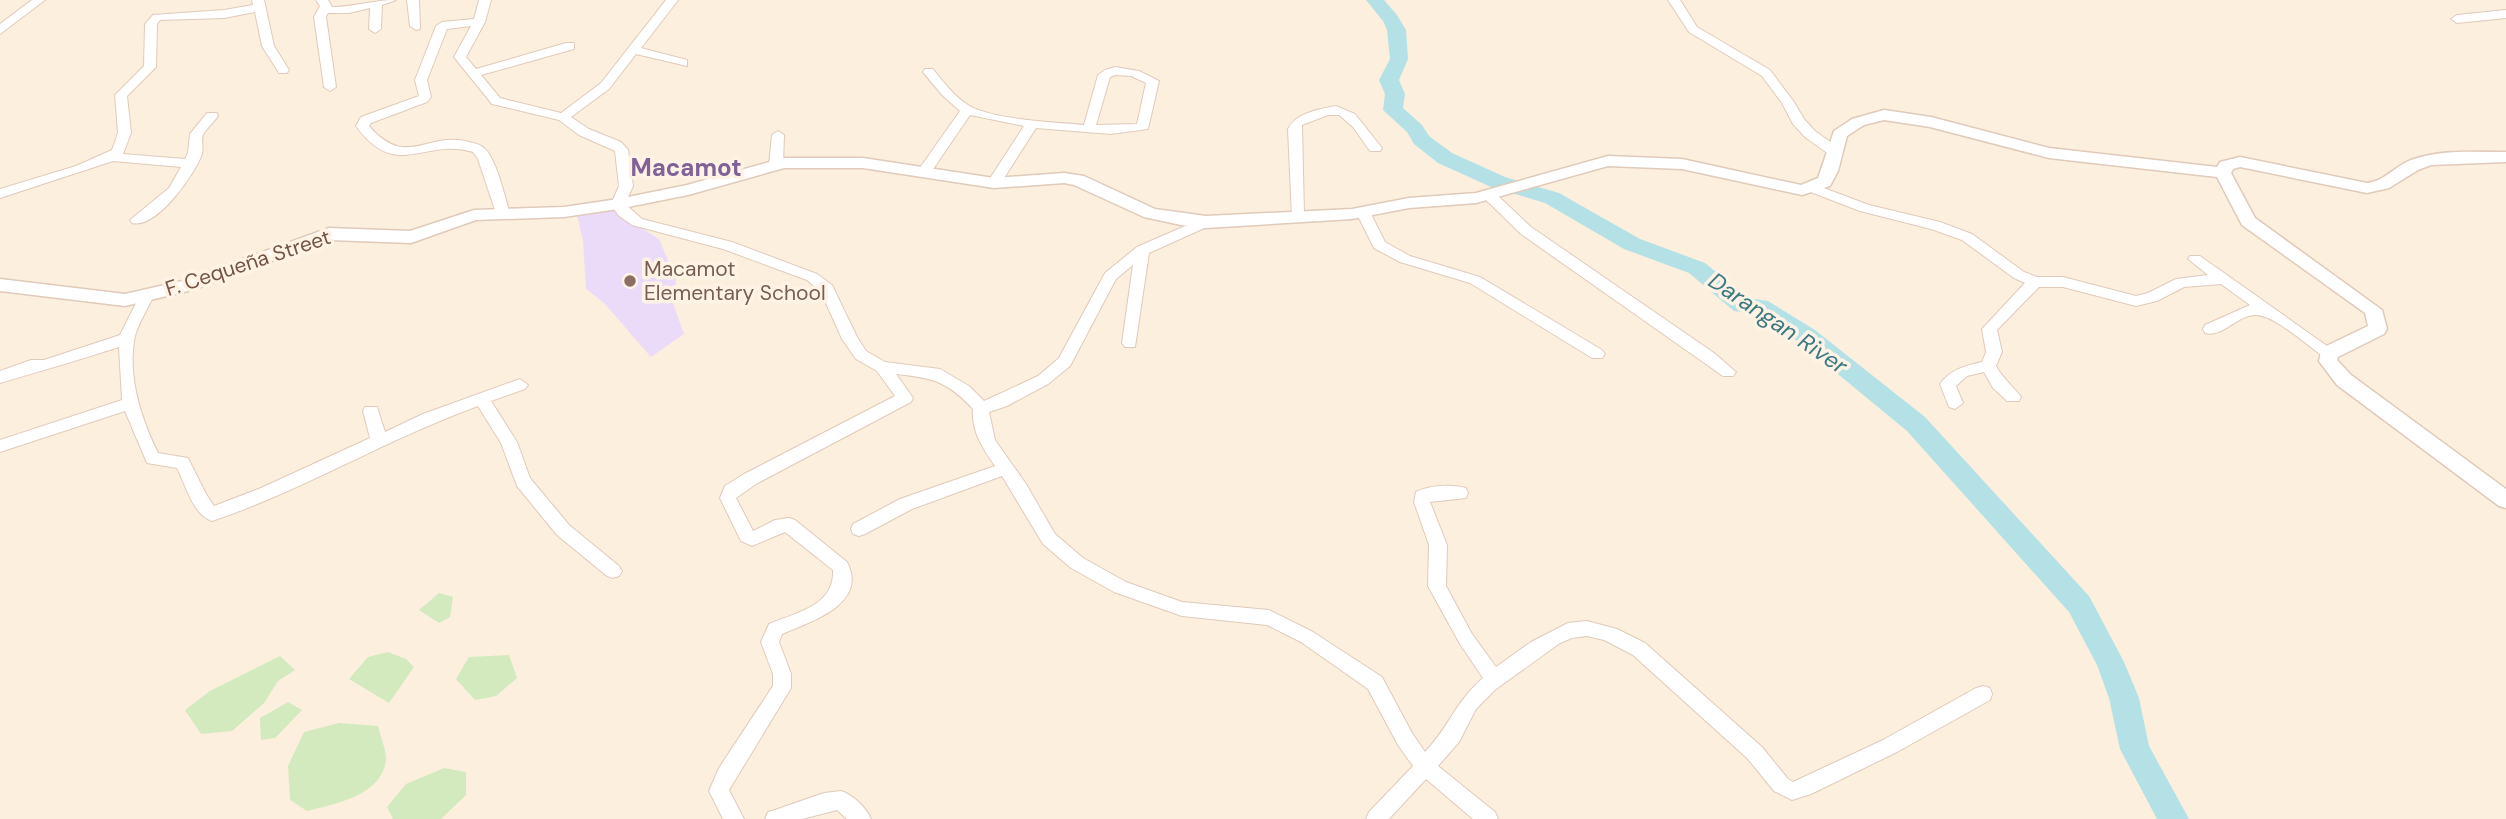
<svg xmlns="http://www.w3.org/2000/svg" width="2506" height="819" font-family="'DM Sans',sans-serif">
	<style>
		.education { fill: #ecdbf8 }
		.green { fill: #d2eabd }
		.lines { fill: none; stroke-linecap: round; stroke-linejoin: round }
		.river { fill: #b3e1e6; fill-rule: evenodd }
		.minor-casing { stroke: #e0caba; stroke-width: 2 }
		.tertiary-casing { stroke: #e0caba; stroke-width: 3 }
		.minor { fill: #fff; fill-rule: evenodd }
		.tertiary { fill: #fff; fill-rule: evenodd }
		.education-dot { fill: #8d6e63; stroke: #fff3e5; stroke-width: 2.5 }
		.labels { text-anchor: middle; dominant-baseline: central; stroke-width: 7; stroke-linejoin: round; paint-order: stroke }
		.street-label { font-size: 21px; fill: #735446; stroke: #fff3e5 }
		.education-label { font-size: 21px; fill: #785e54; stroke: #fff3e5; text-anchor: start }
		.water-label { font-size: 23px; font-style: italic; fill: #3d7980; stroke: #fff3e5 }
		.quarter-label { font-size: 24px; font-weight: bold; fill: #826196; stroke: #fff3e5 }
	</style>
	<rect width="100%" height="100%" fill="#fdefde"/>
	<path class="education" d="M615 207 626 218 659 239 676 279 674 306 684 334 651 357 604 303 586 289 583 241 577 215Z"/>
	<path class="green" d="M439 593 453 597 450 617 439 623 419 610Z
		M388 652 406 659 414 667 389 703 349 679 368 657Z
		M509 655 517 678 496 696 475 700 456 679 469 657Z
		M280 656 295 670 278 681 264 703 232 731 201 734 185 710 210 691Z
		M288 702 302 710 275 738 261 740 260 718Z
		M339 723 378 726C380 735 386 749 386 759 383 796 334 804 307 811L290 800 288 766 304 732Z
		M444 768 466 772V795L441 819H393L387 807 406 784Z"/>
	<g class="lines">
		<path class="river" d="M1366 0H1384L1397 15 1406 30 1408 59 1399 80 1405 94 1403 108 1422 125 1429 136 1452 153 1505 177 1559 193 1640 239 1705 263 1748 298 1768 301 1815 330 1925 417 2089 596 2124 662 2139 698 2149 746 2189 819H2157L2120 749 2109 698 2097 665 2069 612 1907 431 1799 342 1755 314 1734 311 1689 273 1624 249 1545 203 1491 187 1438 163 1414 144 1407 132 1383 110 1385 94 1379 80 1390 59 1387 30 1383 21Z"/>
		<g class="minor-casing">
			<path id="minor" d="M32 0H45L0 34V24Z
				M252 0H264L274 46 289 70 287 73H279L262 46 255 12 224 18 160 20 157 24 156 67 127 96 131 133 123 154 185 159 188 153 190 134 207 113H217L218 116C214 122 208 127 204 133 200 139 204 147 202 154 195 174 157 229 132 223L130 220 169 188 181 167 113 161 0 198V189L76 166 112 150 118 133 115 95 144 66 145 24 153 15 224 10 253 5Z
				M316 0H328L332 7C354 7 374 0 396 0L382 5 381 29 375 33 369 29 370 8 349 13H328L326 17 336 87 330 91 324 87 314 17 320 6Z
				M407 0H419L420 29 416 30 410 26Z
				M479 0H491L485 22 466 57 476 69 566 43H574V49L481 75 500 98 561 113 601 83 666 0H678L641 48 687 60V66L636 54 609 89 571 117 589 129 621 142 628 150 633 186 625 204 642 219 732 242 817 274 832 285 857 337 866 351 885 362 940 369 969 386 984 401 1038 376 1059 358 1105 273 1137 247 1201 219H1211L1213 222 1211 225 1149 253 1135 347H1125L1122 343 1133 265 1116 279 1070 366 1048 384 1007 406 989 412 995 440 1026 484 1055 534 1083 558 1126 582 1182 602 1269 610 1313 632 1382 677 1412 733 1425 752C1449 727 1456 701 1483 678L1460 644 1428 586 1429 545 1414 502 1416 492C1429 485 1452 484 1466 488L1468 493 1466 498 1430 502 1447 545 1446 586 1472 634 1496 667 1531 642 1568 623 1587 621 1617 629 1645 643 1762 747 1788 779 1793 782 1883 740 1976 688 1983 686 1990 688 1992 694 1990 700 1897 752 1811 794 1792 800 1774 791 1748 759 1633 655 1604 640 1587 636 1572 638 1560 643 1496 689 1476 709 1459 742 1438 766 1495 812 1498 819H1473L1426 779 1389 819H1366L1369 812 1413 766 1398 745 1368 689 1301 642 1267 625 1182 616 1114 592 1071 568 1043 544 1002 476 912 509 865 534 859 536 853 534 851 529 853 524 900 499 995 466C983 449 971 431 973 409 947 381 933 378 896 374L913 398 911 402 756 484 736 498 753 531 775 520 789 518 795 520 847 562C869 604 810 622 782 634L779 642 791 674V688L729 790 744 819H723L709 791 719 768 773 686V674L761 642 769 624C795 613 835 606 833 570L785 532 752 546 741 541 720 498 725 486 744 474 895 396 877 371 856 359 842 339 821 292 807 280 723 249 632 225 618 215 611 204 619 186 615 151 579 135 559 120 492 104 454 57 471 26 447 29 427 80 431 97 427 102 371 123 369 126C407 170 427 130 469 142 473 143 480 144 484 148 497 159 504 196 510 213L508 216H498L496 213 478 159 473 152C424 137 397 182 356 126L361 117 419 96 415 80 436 26 442 22 474 19Z
				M1668 0H1680L1697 27 1770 70 1794 102 1804 119 1815 131 1840 149V155H1830L1805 137 1793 124 1782 103 1762 76 1689 32Z
				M2506 10V18L2457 23 2451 19 2457 15Z
				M1115 67 1139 71 1159 81 1148 129 1111 134 1036 128 999 186 994 187 987 183 1024 126 970 115 929 175 924 176 917 172 960 111 942 95 923 72 925 69H933C943 82 954 96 968 105 992 120 1055 122 1084 125L1098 75 1105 70ZM1115 75 1131 76 1146 83 1137 124 1096 125 1110 77Z
				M1336 106 1355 114 1382 148 1380 151H1370L1353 127 1339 115H1328L1302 125 1304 215 1297 219 1292 218 1288 129C1296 113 1319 109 1336 106Z
				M778 131 784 135 783 165 776 169 769 165 772 135Z
				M1813 184 1869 205 1940 222 1972 234 2024 272 2037 277H2063L2136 296 2148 293 2176 279 2208 275 2188 259 2190 256H2200L2337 353 2329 358 2324 357C2308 346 2273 314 2255 315 2238 315 2222 338 2205 333L2203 329 2205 325 2250 305 2221 284 2184 287 2157 301 2136 306 2063 287H2039L1997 330 2002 352 1996 366C2003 379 2013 386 2021 397L2019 401H2007L1993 388 1984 372 1967 376 1956 386 1963 403 1955 409 1949 407 1940 384C1951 369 1965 366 1982 362L1986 352 1982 329 2025 283 2014 278 1962 240 1931 229 1860 211 1808 191 1806 188 1808 185Z
				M1489 191 1494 192 1531 227 1714 353 1736 372 1733 376H1723L1521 234 1484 198 1482 195Z
				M1363 208 1370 212 1385 242 1410 256 1480 277 1602 350 1605 354 1602 358H1592L1470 283 1400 262 1374 248 1356 212Z
				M147 290 154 295C148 309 136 326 134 341 128 379 142 420 158 453L188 458 206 494 214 506 261 488 370 438 363 411 365 407H377L385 432 423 414 520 379 528 385 525 389 491 401 517 442 530 478 569 525 619 566 622 571 619 576 613 578 607 576 557 535 517 486 501 443 478 406C387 439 304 490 212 521 192 514 186 485 177 468L147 463 125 411 0 452V440L122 400 119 347C79 360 40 371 0 383V371L31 360H44L120 335 140 295Z
				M841 791C853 795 866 807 871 819H847L837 810 802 819H765L768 812 775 810 824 793Z"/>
		</g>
		<g class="tertiary-casing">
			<path id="tertiary" d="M1884 110 1931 117 2049 148 2217 167 2220 162 2240 157 2367 183C2385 181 2395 166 2411 160 2442 149 2474 152 2506 152V162L2431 165 2418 170 2389 188 2367 193 2240 167 2233 169 2231 173 2255 218 2382 310 2387 329 2384 334 2338 357 2337 360 2351 375 2506 489V508L2499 506 2337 385 2319 361 2322 348 2368 326 2365 313 2242 225 2217 177 2049 158 1930 127 1884 120 1864 125 1847 136 1838 171 1830 186 1802 195 1682 169 1608 166 1476 203 1409 208 1352 219 1206 228 1181 225 1144 217 1074 185 1064 183 994 188 863 168H784L688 195 618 209 564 217 476 220 411 243 330 240 192 290 125 306 0 291V279L125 294 182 281 329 228 410 231 474 210 564 207 618 199 687 185 784 158H863L994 178 1064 173 1084 176 1155 209 1206 216 1352 209 1409 198 1476 193 1608 156 1682 159 1801 185 1818 178 1834 131 1852 119Z"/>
		</g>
		<use href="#minor" class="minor"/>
		<use href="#tertiary" class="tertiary"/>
	</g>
	<circle class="education-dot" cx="630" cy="281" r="7"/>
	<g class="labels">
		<g class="street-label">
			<text transform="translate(248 263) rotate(-18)">F. Cequeña Street</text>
		</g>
		<g class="education-label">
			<text x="644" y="269">Macamot<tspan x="644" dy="24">Elementary School</tspan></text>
		</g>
		<g class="water-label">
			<text transform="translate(1778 323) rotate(34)">Darangan River</text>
		</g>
		<g class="quarter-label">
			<text x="686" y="167">Macamot</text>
		</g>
	</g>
</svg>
